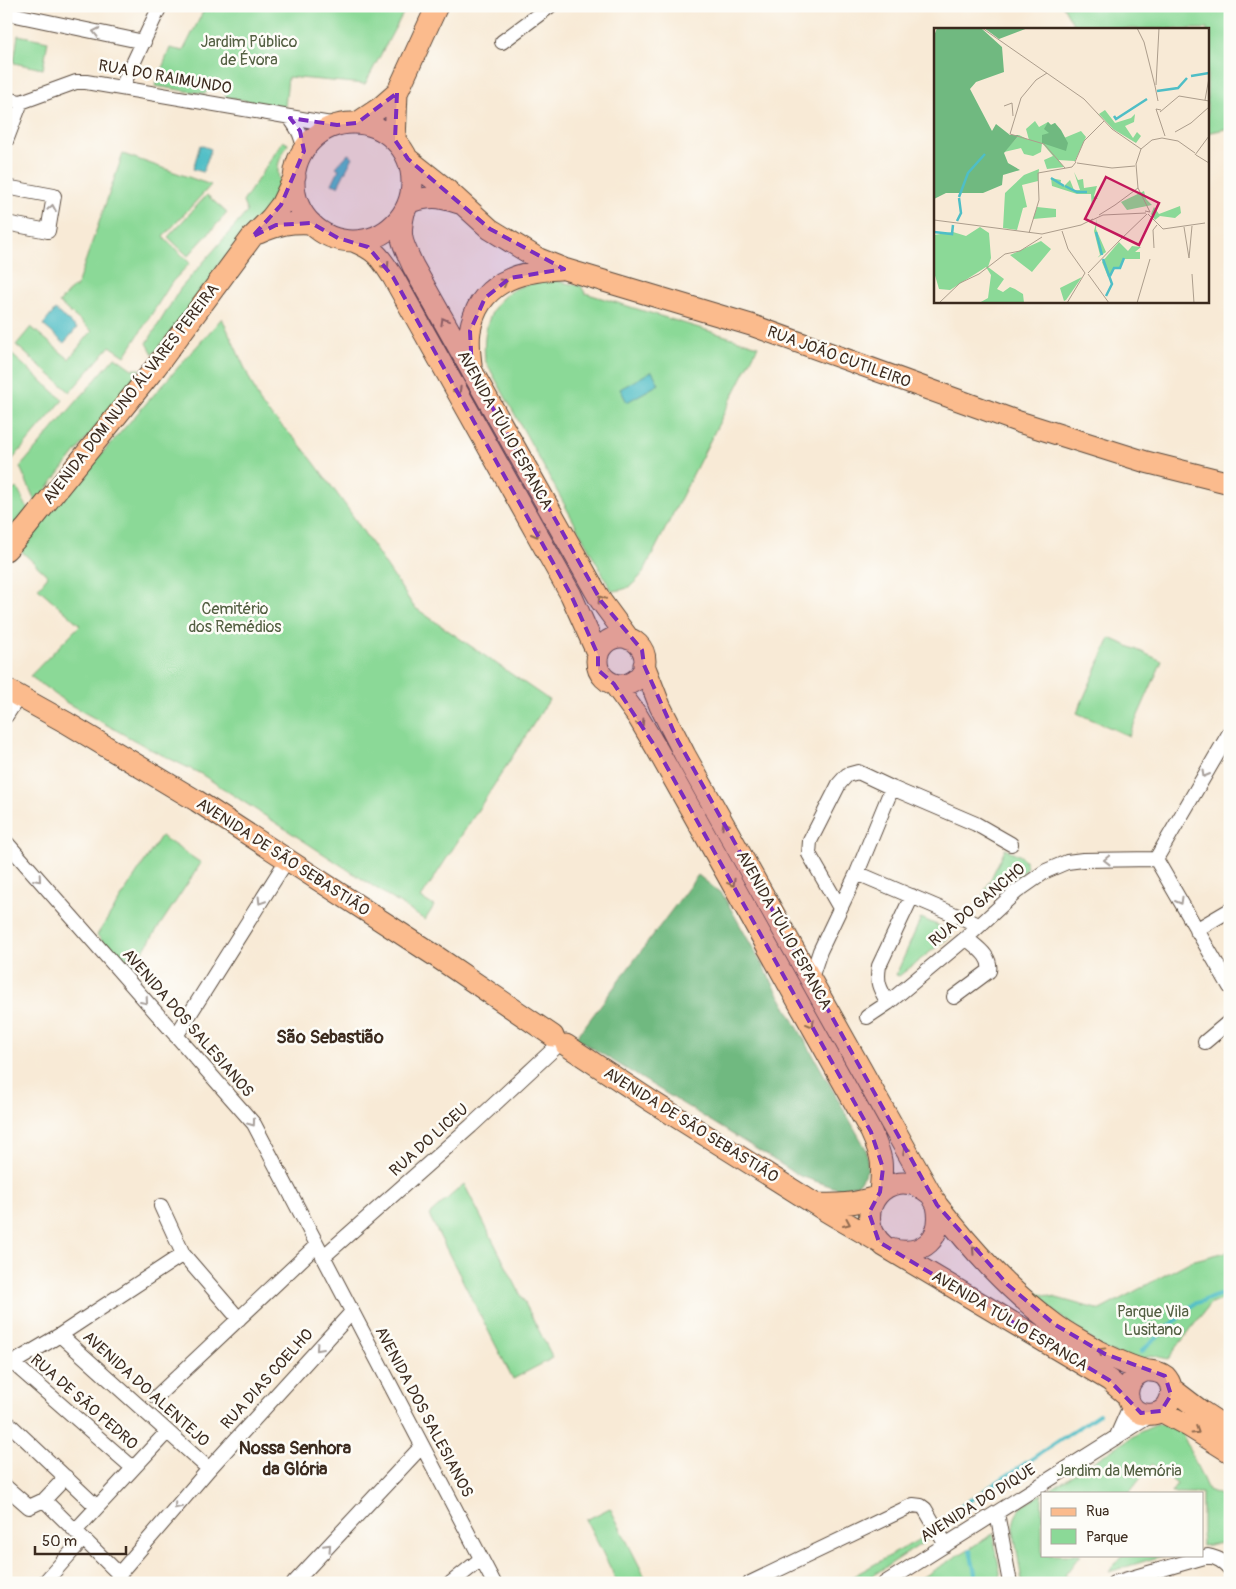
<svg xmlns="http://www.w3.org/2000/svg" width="1236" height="1589" font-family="Pangolin,sans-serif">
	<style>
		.green { fill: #8bd997; stroke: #63825a }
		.forest { fill: #70b980; stroke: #56724f }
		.water { fill: #4fbec6; stroke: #457472 }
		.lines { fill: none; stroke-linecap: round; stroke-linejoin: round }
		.stream { stroke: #4fbec6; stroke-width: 4 }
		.street-casing { stroke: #57473a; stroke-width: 16 }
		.primary-casing { stroke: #57473a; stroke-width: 23 }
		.street { stroke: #fff; stroke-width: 14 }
		.primary { stroke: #fbbb8d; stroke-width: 21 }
		.oneway { stroke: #a79f9a }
		.oneway2 { stroke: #916b50 }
		.marked { fill: #7b2cbf; fill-opacity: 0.2; stroke: #7b2cbf; stroke-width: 4; stroke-dasharray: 10 6; stroke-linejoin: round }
		.labels { text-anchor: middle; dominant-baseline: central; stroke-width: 5; stroke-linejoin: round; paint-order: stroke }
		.park-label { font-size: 16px; fill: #535f42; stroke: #fdfcf7 }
		.street-label { font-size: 16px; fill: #3b2a1e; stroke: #fdfcf7 }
		.neighbourhood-label { font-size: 18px; font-weight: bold; fill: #3b2a1e; stroke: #fdfcf7 }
		.inset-river { fill: none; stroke: #4fbec6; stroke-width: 2.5 }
		.inset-road { fill: none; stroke: #ac9d8c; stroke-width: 1 }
		.view { fill: #c2185b; fill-opacity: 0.15; stroke: #c2185b; stroke-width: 2.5 }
		.inset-edge { fill: none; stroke: #3b2a1e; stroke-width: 2.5 }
	</style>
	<rect width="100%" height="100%" fill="#fdfcf7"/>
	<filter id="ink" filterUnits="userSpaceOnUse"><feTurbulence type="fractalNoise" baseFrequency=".02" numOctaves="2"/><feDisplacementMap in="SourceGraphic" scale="10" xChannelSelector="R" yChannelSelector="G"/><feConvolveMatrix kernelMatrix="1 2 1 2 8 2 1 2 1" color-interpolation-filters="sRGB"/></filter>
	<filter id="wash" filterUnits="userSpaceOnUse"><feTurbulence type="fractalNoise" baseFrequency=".0096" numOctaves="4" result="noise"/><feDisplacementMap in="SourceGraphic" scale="20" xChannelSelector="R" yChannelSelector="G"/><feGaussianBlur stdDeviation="1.12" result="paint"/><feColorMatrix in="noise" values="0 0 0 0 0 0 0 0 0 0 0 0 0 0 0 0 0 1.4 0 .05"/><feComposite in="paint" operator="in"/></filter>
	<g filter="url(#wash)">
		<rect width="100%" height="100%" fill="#f8ead6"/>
		<path class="green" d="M206 6H407L365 84 288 77 285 107 226 97 223 89 218 86 211 87 205 94 155 86 170 48 183 51Z
			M1063 6H1230V128L1207 133V29H1076Z
			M18 35 48 41 43 69 14 63Z
			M283 141 288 144C278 162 275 166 281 186L269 207 153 354 147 343 180 289 247 212 243 202Z
			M123 154 211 185 163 237 190 263 172 282 125 356 110 346 70 392 16 345 31 327 69 359 92 331 59 303 73 287 76 288Z
			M207 195 227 213 188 256 168 237Z
			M556 281 581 286 585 293 758 346 643 573C633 585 629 590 612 591L485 360C482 330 490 297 522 286 532 282 545 282 556 281Z
			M222 318 262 406 297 441 313 461 346 506 414 607 549 700 421 898 434 906 425 920 201 774 152 750 67 703 30 676 80 625 38 588 48 576 18 548Z
			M9 352 63 400 6 467 12 477 6 480V355Z
			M115 357 132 369H141L36 503 20 467Z
			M17 488 29 511 6 533V493Z
			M1110 638 1162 661 1129 736 1077 713Z
			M161 836 201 863 129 972 97 935Z
			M1005 849C1014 853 1026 855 1027 867L1022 873 978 906Z
			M921 918 951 931 952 935 899 976 896 975Z
			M464 1184 553 1358 513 1379 429 1215Z
			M1230 1251V1296L1209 1305 1168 1359 1151 1355 1139 1361 1105 1350 1024 1289 1100 1310 1191 1261Z
			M1163 1424 1182 1433 1208 1490 1230 1499V1542L1202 1546V1493H1171L1177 1484 1152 1464 1129 1493H1044L1140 1432 1156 1425Z
			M1042 1494V1555H1080L1065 1575 1074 1583H1023L1022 1581 1013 1527C1015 1507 1027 1504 1042 1494Z
			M610 1508 648 1583H616L612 1571 586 1520Z
			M932 1531 935 1535 861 1583H841L927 1535Z
			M993 1534 1002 1583H913Z
			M1122 1555H1165L1109 1572Z"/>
		<path class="forest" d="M698 875 723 895 866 1149 868 1169 858 1184 839 1189 800 1176 576 1038Z"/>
		<path class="water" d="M200 145 211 149 203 172 193 169Z
			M348 154 353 157 338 186 332 184 339 169 336 167Z
			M55 310 77 328 64 343 43 325Z
			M652 371 659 384 627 402 620 389Z"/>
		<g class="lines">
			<path class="stream" d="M1141 1352 1194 1304 1230 1291
				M952 1521 951 1513 1099 1414
				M970 1550 977 1583"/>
		</g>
	</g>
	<g filter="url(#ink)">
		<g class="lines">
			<g class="street-casing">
				<path id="street" d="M6 13 144 42
					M502 42 550 6
					M122 87 160 6
					M6 99 21 102 76 82H86L337 125
					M290 118C298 129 303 137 304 151
					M6 141 21 102
					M6 187 54 196 48 231 6 223
					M6 716 19 696
					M6 842 254 1124 494 1583
					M1156 859 1230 987
					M1156 859 1230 732
					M857 873 979 925
					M840 908 809 854 810 841 839 784 847 775 858 772 892 788
					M1196 930 1230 910
					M811 978 820 951 857 873 892 788 976 824 1011 844
					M954 997 989 971C992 956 976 947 966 938
					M888 1003C880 989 876 983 879 966L912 896
					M867 1017 888 1003 966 938 1016 892 1046 871 1067 862 1083 860 1156 859
					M176 1036 287 860
					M1205 1042 1230 1021
					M161 1206 183 1254
					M323 1257 471 1126 556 1047
					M60 1335 209 1469
					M13 1363 133 1468
					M6 1367 60 1335 183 1254 239 1319
					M156 1397 317 1245
					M6 1421 97 1507
					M1116 1438 1131 1404
					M66 1477 44 1500 120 1575
					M6 1487 29 1507 44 1500
					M997 1513 1010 1583
					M75 1531 167 1432
					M44 1583 83 1539
					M114 1583 124 1568 209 1469 352 1312
					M294 1583 422 1446
					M451 1583 481 1559
					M750 1583 913 1505 921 1506 925 1509 946 1545
					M885 1583 1153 1414
					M1114 1583 1208 1556C1218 1558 1223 1561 1230 1569"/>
			</g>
			<g class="primary-casing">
				<path id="primary" d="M357 123 381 107 397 93 437 6
					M294 182a59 59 0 1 1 118 0a59 59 0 1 1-118 0Z
					M395 140 397 93
					M408 159 446 189 490 229 539 259 564 269 751 325 1019 422 1146 462 1230 483
					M409 202C432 196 436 196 459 203
					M404 213C398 239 403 243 413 266L601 601 629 639
					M259 233C279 224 290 222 311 223
					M353 241C376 250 380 257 393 277L571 595 598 655
					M471 365C470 354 468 342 470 331 478 283 518 271 560 269
					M6 550 26 528 156 367 252 237 271 218 281 205 295 176
					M597 661a24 24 0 1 1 48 0a24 24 0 1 1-48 0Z
					M644 665 660 706 685 755 937 1205C971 1248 1008 1290 1053 1323 1067 1334 1084 1342 1098 1351 1112 1358 1129 1366 1144 1370 1151 1372 1158 1370 1165 1376 1178 1389 1170 1412 1153 1414 1124 1418 1118 1380 1145 1371
					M614 684 638 717 658 751 871 1132C883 1158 883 1164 880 1192
					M6 689 67 723 197 801 434 955 553 1036
					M566 1045 651 1101 815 1204C836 1218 858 1229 879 1242
					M929 1193C888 1161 847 1214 884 1246L1109 1380 1128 1396
					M816 1204C838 1205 854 1204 876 1197
					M890 1249C923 1258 944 1238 937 1205
					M1171 1388 1201 1411 1230 1430
					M1161 1411 1190 1427 1230 1452"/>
			</g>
			<use href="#street" class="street"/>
			<use href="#primary" class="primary"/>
		</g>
		<defs><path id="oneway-chevron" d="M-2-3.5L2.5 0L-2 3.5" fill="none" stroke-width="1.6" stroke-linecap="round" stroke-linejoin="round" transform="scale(1.25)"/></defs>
		<g class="oneway">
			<use href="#oneway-chevron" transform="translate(96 32) rotate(-168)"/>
			<use href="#oneway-chevron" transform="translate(52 208) rotate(-80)"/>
			<use href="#oneway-chevron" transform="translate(1205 774) rotate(120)"/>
			<use href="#oneway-chevron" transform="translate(1107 860) rotate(179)"/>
			<use href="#oneway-chevron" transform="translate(38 879) rotate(49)"/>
			<use href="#oneway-chevron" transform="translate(261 901) rotate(122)"/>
			<use href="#oneway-chevron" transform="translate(1180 901) rotate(60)"/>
			<use href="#oneway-chevron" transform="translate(145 1001) rotate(49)"/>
			<use href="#oneway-chevron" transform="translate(252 1123) rotate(54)"/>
			<use href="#oneway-chevron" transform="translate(319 1348) rotate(132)"/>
			<use href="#oneway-chevron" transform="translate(177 1506) rotate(130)"/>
			<use href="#oneway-chevron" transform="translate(328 1547) rotate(-47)"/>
		</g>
		<g class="oneway2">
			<use href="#oneway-chevron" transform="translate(386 266) rotate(57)"/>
			<use href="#oneway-chevron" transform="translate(504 282) rotate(-30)"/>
			<use href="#oneway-chevron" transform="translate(444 321) rotate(-119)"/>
			<use href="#oneway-chevron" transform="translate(458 391) rotate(61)"/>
			<use href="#oneway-chevron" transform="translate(536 534) rotate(60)"/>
			<use href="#oneway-chevron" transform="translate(601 599) rotate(-122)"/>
			<use href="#oneway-chevron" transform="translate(641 723) rotate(58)"/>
			<use href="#oneway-chevron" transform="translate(725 825) rotate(-119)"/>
			<use href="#oneway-chevron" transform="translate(732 883) rotate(61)"/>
			<use href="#oneway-chevron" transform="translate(811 1024) rotate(61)"/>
			<use href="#oneway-chevron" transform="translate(906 1150) rotate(-118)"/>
			<use href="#oneway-chevron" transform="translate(847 1223) rotate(24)"/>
			<use href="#oneway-chevron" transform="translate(975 1250) rotate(-133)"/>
			<use href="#oneway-chevron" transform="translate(1101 1351) rotate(-151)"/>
			<use href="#oneway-chevron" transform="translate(1196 1431) rotate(32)"/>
		</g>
	</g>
	<path class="marked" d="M397 93 395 140 408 159 490 229 564 269 510 278 485 298 470 331 472 371 601 601 642 650 644 665 678 741 937 1205 1008 1285 1054 1324 1105 1354 1165 1376 1171 1395 1161 1411 1141 1413 1109 1380 879 1242 869 1213 880 1192 883 1168 871 1132 658 751 614 684 598 670V655L571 595 393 277 368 247 338 238 311 223 276 225 252 237 281 205 304 151 300 131 290 118 337 125 357 123Z"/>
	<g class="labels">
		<g class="park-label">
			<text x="249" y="42">Jardim Público<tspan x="249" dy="18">de Évora</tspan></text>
			<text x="235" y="609">Cemitério<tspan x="235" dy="18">dos Remédios</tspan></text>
			<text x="1153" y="1312">Parque Vila<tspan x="1153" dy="18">Lusitano</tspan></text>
			<text x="1119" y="1471">Jardim da Memória</text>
		</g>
		<g class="street-label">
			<text transform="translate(165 77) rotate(10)">RUA DO RAIMUNDO</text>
			<text transform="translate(839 357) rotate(20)">RUA JOÃO CUTILEIRO</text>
			<text transform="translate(131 394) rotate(-52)">AVENIDA DOM NUNO ÁLVARES PEREIRA</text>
			<text transform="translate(505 430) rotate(61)">AVENIDA TÚLIO ESPANCA</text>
			<text transform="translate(283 857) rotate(33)">AVENIDA DE SÃO SEBASTIÃO</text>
			<text transform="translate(977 905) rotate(-40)">RUA DO GANCHO</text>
			<text transform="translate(784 930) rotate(61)">AVENIDA TÚLIO ESPANCA</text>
			<text transform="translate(188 1023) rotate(49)">AVENIDA DOS SALESIANOS</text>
			<text transform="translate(691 1125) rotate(32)">AVENIDA DE SÃO SEBASTIÃO</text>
			<text transform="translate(429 1140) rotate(-42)">RUA DO LICEU</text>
			<text transform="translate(1010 1321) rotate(31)">AVENIDA TÚLIO ESPANCA</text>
			<text transform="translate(267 1379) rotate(-48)">RUA DIAS COELHO</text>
			<text transform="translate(146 1389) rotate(42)">AVENIDA DO ALENTEJO</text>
			<text transform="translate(84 1402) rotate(41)">RUA DE SÃO PEDRO</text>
			<text transform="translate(424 1412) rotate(62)">AVENIDA DOS SALESIANOS</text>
			<text transform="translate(978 1503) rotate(-32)">AVENIDA DO DIQUE</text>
		</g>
		<g class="neighbourhood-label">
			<text x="330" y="1037">São Sebastião</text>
			<text x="295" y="1448">Nossa Senhora<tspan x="295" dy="21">da Glória</tspan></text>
		</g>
	</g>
	<g transform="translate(934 28)">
		<rect width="275" height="275" fill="#f8ead6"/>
		<path d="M171 82 181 95 197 90 201 86 200 94 191 98 199 110 203 104 207 108 202 115 179 101 165 86ZM101 93 105 99 114 94 117 97 121 95 130 110 147 103 152 109 141 133 124 132 130 139 113 141 110 132 119 128 108 115 107 124 99 128 90 126 87 120 70 124 85 107 95 112 92 101ZM105 141 104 153 88 157 93 179 89 180 83 202 69 200 71 165 90 147ZM140 144 144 152 149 151 150 160 163 158 160 168 164 171H159L158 181 157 166H143L118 158 117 150 127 152 126 157 130 158 136 152 140 162H146ZM210 163 212 171 218 177 193 182 187 174ZM246 178 247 185 241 190 226 188 221 192 217 186 220 179 225 186ZM103 179 122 181V189L99 191ZM163 191 162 201 172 224 163 230 166 227 160 203ZM46 199 55 205 57 230 54 239 70 251 63 261 69 264 76 259 81 261 89 266 90 275H45L54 270 57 247 52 239 16 262 5 261 0 244V207L19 204 32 208ZM107 213 117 221 98 244 76 227ZM185 214 194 223 198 218 207 219 201 224H206V231H189L186 240 181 239 174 249 168 234ZM148 249 132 272 130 273 126 260Z" fill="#8bd997"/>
		<path d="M3 0H47L68 19 70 44 42 54 36 61 58 103 62 96 76 107H85L70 125 74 135 86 142 69 147 68 157 49 165H12L0 171V8ZM50 0H94L65 11ZM114 94 117 97 121 95 127 102 134 115 132 123 108 115V107L115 105 110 101Z" fill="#70b980"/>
		<path class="inset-river" d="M257 48 275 45M223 63 244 60 253 50M180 88 182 91 213 71M117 150 130 158M131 158 143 164H153M25 169 34 145 51 126M23 193 27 185 25 170M0 204 18 206 19 197M162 204 168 227M169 231 178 256 172 268M176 248 180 240H186L190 230"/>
		<path class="inset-road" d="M48 0 150 71 178 101 207 121M203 0 210 14 221 58M113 45 102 52 87 70 76 106 110 116 131 140M222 57 225 0M221 58 224 73M245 68 275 73M271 72 275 50M70 78 78 75 79 88M227 82 222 81 231 108M226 84 245 68M241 104 257 95 275 79M207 121 202 136 204 160 216 184 211 183M207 121 218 112 228 110 244 113 261 125M261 127 275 108M262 127 275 135M141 134 150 113 170 93M143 135 178 140 201 138M181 177 204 160M214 186 229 201 271 195M165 187 181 177M0 192 108 206 147 197 159 191M156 193 169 187 212 185M250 199 255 230 258 198M128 203 134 221 151 245 133 275M95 205 105 172 104 145 138 139 142 134M186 212 213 186M220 220 219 202 223 197M154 245 186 212M154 246 175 275M258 246 260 275M5 275 26 255 45 246 71 226 86 223 108 209M203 275 216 231"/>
		<path class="view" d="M172 149 225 175 205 217 151 191Z"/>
		<rect width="275" height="275" class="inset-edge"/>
	</g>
	<rect width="1236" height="1589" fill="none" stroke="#fdfcf7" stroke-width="25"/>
	<rect x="1041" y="1492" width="162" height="65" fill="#fdfcf7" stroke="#afa8a0"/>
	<rect x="1051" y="1508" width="25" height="8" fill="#fbbb8d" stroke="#afa8a0"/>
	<text x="1086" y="1516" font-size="15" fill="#3b2a1e">Rua</text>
	<rect x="1051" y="1529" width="25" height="15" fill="#8bd997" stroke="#afa8a0"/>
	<text x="1086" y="1542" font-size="15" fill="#3b2a1e">Parque</text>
	<path d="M35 1546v8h91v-8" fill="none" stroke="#3b2a1e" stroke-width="2.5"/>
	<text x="42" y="1546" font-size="15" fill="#3b2a1e" stroke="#fdfcf7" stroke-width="4" paint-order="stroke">50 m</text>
</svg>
